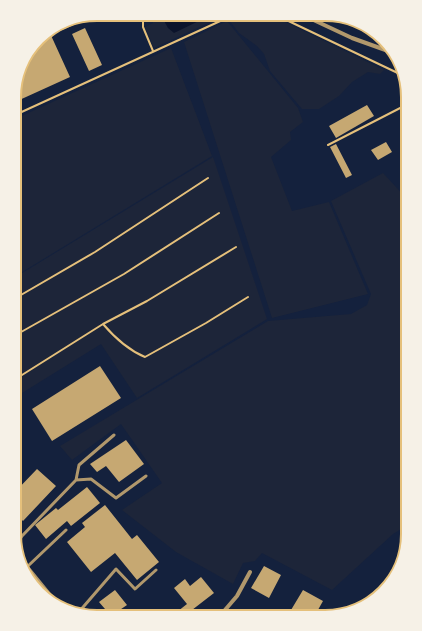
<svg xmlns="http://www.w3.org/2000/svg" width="422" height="631" font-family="Roboto,sans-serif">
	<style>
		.green { fill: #1d2539 }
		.water { fill: #0b132b }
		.building { fill: #c6a872 }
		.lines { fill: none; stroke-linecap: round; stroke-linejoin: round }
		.path { stroke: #e5c07b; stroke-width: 2 }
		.service { stroke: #b1986c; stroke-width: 3 }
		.minor { stroke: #b1986c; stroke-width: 4 }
		.rim { fill: none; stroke: #e5c07b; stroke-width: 2 }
	</style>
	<rect width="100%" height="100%" fill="#14213d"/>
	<path class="green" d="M273 16 384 70 380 74 368 72 352 82 339 96 319 109H302L270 71 264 54 257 46 239 33 229 20 235 17Z
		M221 17 154 48 145 27 153 23 151 18Z
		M227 21 298 108 303 122 290 132 291 140 271 157 292 211 329 202 368 294 272 318 184 42Z
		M171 48 212 156 14 277 15 119Z
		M213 157 267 319 137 398 101 344 14 398V278Z
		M383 173 408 200V525L393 534 332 590 262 553 255 561 243 563 233 584 176 552 122 510 162 483 121 424 72 460 60 446 268 321 351 314 367 305 371 294 331 201Z"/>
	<path class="water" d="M162 17H207L174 33 168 28Z"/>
	<path class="building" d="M85 28 102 65 89 71 72 34Z
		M49 31 70 77 15 102V86L25 56 42 34Z
		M367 105 374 116 336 138 329 126Z
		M386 142 392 152 378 160 371 150Z
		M336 144 352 175 346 178 330 147Z
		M100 366 121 398 52 441 32 409Z
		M126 440 144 464 119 482 106 466 97 472 90 464Z
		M37 469 56 486 23 521 14 512V493Z
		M87 487 100 503 71 526 67 521 46 539 35 525 56 508 58 510Z
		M105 505 132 539 137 535 159 562 137 580 115 553 91 572 67 542 85 527 82 523Z
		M264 566 281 575 269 598 251 588Z
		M201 577 214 593 192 610 195 615 193 617H174L173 615 187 604 174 588 185 579 190 586Z
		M115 590 127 605 111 616 99 602Z
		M303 590 323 601 314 617H304L291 610Z"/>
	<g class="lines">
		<path class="path" d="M278 16 404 76
			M143 18V27L153 51
			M15 115 229 17
			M328 145 408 104
			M14 299 95 252 208 178
			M103 324C115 338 128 350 145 357L206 323 248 297
			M14 336 124 274 219 213
			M14 380 103 324 147 301 236 247"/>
		<path class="service" d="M58 30 86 18
			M76 480 79 465 114 435
			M16 545 22 536 76 480 91 479 116 498 146 476
			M28 566 66 530
			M78 613 116 569 135 589 156 570"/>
		<path class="minor" d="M305 16 352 38 391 52
			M18 556 58 605
			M219 617 237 596 250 572"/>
	</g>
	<path d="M0 0H422V631H0ZM97 21H325A76 76 0 0 1 401 97V534A76 76 0 0 1 325 610H97A76 76 0 0 1 21 534V97A76 76 0 0 1 97 21Z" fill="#f6f1e7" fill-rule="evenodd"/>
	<path class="rim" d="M97 21H325A76 76 0 0 1 401 97V534A76 76 0 0 1 325 610H97A76 76 0 0 1 21 534V97A76 76 0 0 1 97 21Z"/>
</svg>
